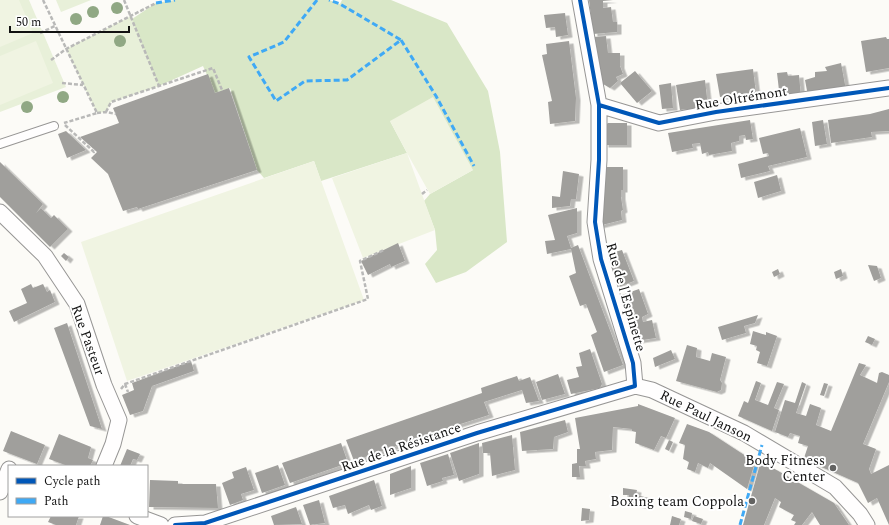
<svg xmlns="http://www.w3.org/2000/svg" width="889" height="525" font-family="Spectral,serif">
	<style>
		.green { fill: #e8f0d9 }
		.forest { fill: #d9e7c7 }
		.pitch { fill: #f0f4e2 }
		.building { fill: #a09f9c; filter: url(#shadow) }
		.lines { fill: none; stroke-linecap: round; stroke-linejoin: round }
		.lane-casing { stroke: #979695; stroke-width: 10 }
		.street-casing { stroke: #979695; stroke-width: 17 }
		.path { stroke: #b9b9b8; stroke-width: 2.5; stroke-dasharray: 4 2; stroke-linecap: butt }
		.lane { stroke: #fffefe; stroke-width: 8 }
		.street { stroke: #fffefe; stroke-width: 15 }
		.quiet { stroke: #3fa9f5; stroke-width: 3; stroke-dasharray: 6 3; stroke-linecap: butt }
		.cycleway-casing { stroke: #fff; stroke-width: 6 }
		.cycleway { stroke: #0057b8; stroke-width: 4 }
		.tree { fill: #90a884 }
		.poi-dot { fill: #636362; stroke: #fff; stroke-width: 1.5 }
		.labels { text-anchor: middle; dominant-baseline: central; stroke-width: 4; stroke-linejoin: round; paint-order: stroke }
		.street-label { font-size: 14px; fill: #111; stroke: #fff }
		.poi-label { font-size: 14px; fill: #111; stroke: #fff; text-anchor: end }
	</style>
	<defs>
		<filter id="shadow"><feDropShadow dx="4.5" dy="2.5" stdDeviation="0" flood-color="#0004"/></filter>
	</defs>
	<rect width="100%" height="100%" fill="#fcfbf7"/>
	<path class="green" d="M0 0H29L66 87 0 112Z
		M56 0H91L61 12Z
		M131 16 159 86 111 102 106 112 97 113 66 49Z"/>
	<path class="forest" d="M175 0H329L340 4 342 0H391L447 23 488 91 500 152 507 242 466 272 436 283 425 264 437 250 435 230 424 201 430 194 473 170 390 121 407 153 321 181 314 161 264 178 257 170 230 88 215 93 203 66 159 86 132 19 156 3Z"/>
	<path class="pitch" d="M0 0H19L33 33 0 47Z
		M36 41 53 83 0 105V56Z
		M433 97 473 170 430 194 407 153 435 230 363 258 332 178 407 153 390 121Z
		M314 161 364 300 127 381 81 242Z"/>
	<path class="building" d="M589 0H613L603 1V8L611 7 613 22H617V32L593 34Z
		M565 13 568 35 556 37 555 27 546 28 544 15Z
		M606 36 608 53H620V66L623 74 616 77 618 81 610 88 603 84 596 69 593 37Z
		M886 37 887 39H889V68L866 72 861 41Z
		M569 41 576 98 575 121 550 124 548 102 552 101 542 55 547 54 546 44Z
		M841 63 846 90 808 96 805 80 815 77V72L827 71 825 67Z
		M753 69 756 93 720 97 716 74Z
		M635 71 652 91 637 103 620 83Z
		M787 72 788 76 799 75 801 97 780 99 777 73Z
		M208 74 215 93 229 88 257 170 138 209 137 207 123 211 108 174 91 158 97 152 80 137 119 123 113 108Z
		M705 80 708 107 680 110 676 85Z
		M671 83 673 108 662 109 659 85Z
		M889 109V131L871 132 872 137 831 143 828 120 870 114Z
		M750 120 753 139 746 140 745 135 739 136V141L731 143 732 151 709 155 708 152 702 154 700 143 692 144 693 148 672 152 668 133Z
		M823 120 827 144 815 146 812 122Z
		M608 123H627V145H604V126Z
		M800 128 807 157 768 166 770 171 741 178 738 164 769 156 768 153 763 154 759 138Z
		M66 131 86 150 67 158 58 134Z
		M0 162 43 204 36 213 41 208 51 218 54 215 68 229 50 247 0 197Z
		M602 167H623V190H621V197L623 210 621 211 622 220 598 226Z
		M563 171 579 174 576 199H571L570 206 552 208V196L560 197Z
		M777 175 781 191 758 198 754 182Z
		M577 208V233L567 236 571 248 578 245 623 365 604 372 591 335 597 332 586 304 580 306 569 276 576 273 571 249 547 254 545 241 555 240 548 215Z
		M398 243 405 261 391 267 390 264 368 275 361 261Z
		M622 250 634 281 616 288 604 255Z
		M64 253 69 257 66 261 61 256Z
		M868 265 877 266 881 278 874 281Z
		M778 269 780 274 774 277 772 272Z
		M841 269 843 276 836 279 834 272Z
		M31 284 33 288 43 284 47 292 50 290 55 302 14 322 9 311 27 303 21 289Z
		M639 289 648 314 642 317 643 322 652 320 656 338 636 341 619 296Z
		M758 315 755 323 744 326 746 333 722 340 718 327Z
		M67 323 102 429 90 426 54 328Z
		M753 331 766 335V332L777 336 767 366 757 363 760 352 756 350 757 346 750 344Z
		M868 336 875 339 872 345 865 342Z
		M687 345 697 348 696 357 710 361 712 353 726 357 720 380 722 383 721 390 717 392 676 381Z
		M590 349 602 384 600 388 571 394 567 380 579 377 576 367 582 366 579 353Z
		M671 350 675 359 655 367 653 358Z
		M191 361 194 371 152 386 143 411 130 415 122 395 134 390 132 383Z
		M859 363 866 365 860 375 877 383 879 373 882 372 889 375V382L863 444 876 449 869 469 871 474 889 465V525L877 498 868 503 858 483 817 465 804 458 808 446 798 443 800 436 790 433 788 437 775 432 785 400 795 403 802 382 806 384 796 413 806 416 810 404 821 408 816 425 831 431Z
		M558 374 565 394 542 400 536 382Z
		M517 376 519 381 530 377 539 401 526 403 522 390 484 402 489 415 435 432 354 461 346 440 482 393 481 388Z
		M756 381 761 383 755 400 768 405 777 382 784 384 774 408 779 410 772 431 738 416 744 401 748 403Z
		M824 383 828 384 824 396 820 395Z
		M638 404 675 418 666 438 661 436 654 450 635 443 636 432 632 431V429L613 427 612 450 595 452 596 459 585 461 586 466H579L580 477H572V464L577 463V449H580L575 418 638 406Z
		M565 420 568 432 554 437 553 449 522 451 520 432Z
		M687 424 709 432 755 462 747 489 710 463 708 468 698 463 695 472 687 469 689 462 683 459 685 445 679 443Z
		M11 431 45 445 37 464 3 451Z
		M59 434 91 447 88 458 93 460 90 466H68L49 459Z
		M512 435 515 470 492 476 490 453H483L482 443Z
		M669 440 673 442 669 451 665 449Z
		M341 443 348 463 290 483 282 463Z
		M479 443V474L459 481 450 453Z
		M127 449 140 454 137 460 133 459 130 466H120Z
		M448 454 454 475 442 478 443 481 427 486 420 463Z
		M760 464 773 468 834 503 849 525H820L812 512 802 525H794L796 522 791 520 794 515 779 507 781 502 775 498 764 525H743Z
		M278 465 285 485 262 493 255 473Z
		M411 466V488L390 495V474Z
		M246 467 254 490 241 494 243 500 230 505 222 483 234 478 232 472Z
		M150 480 178 481V484H216L218 508 149 507Z
		M374 480 382 506 371 510 369 505 348 514 345 505 333 508 329 496Z
		M623 488 637 490 636 495 649 498 646 507 628 503 629 495H623Z
		M319 500 325 523 310 525 303 505Z
		M296 507 302 524 274 525 271 516Z
		M582 508 590 509 589 520 581 521Z
		M685 511 692 513 691 519 684 517Z
		M51 516H79L76 525H56L48 522Z
		M103 516H106L130 525H100Z
		M672 516 681 519 679 525H670Z
		M694 516 703 519 701 524 692 521Z"/>
	<g class="lines">
		<g class="lane-casing">
			<path id="lane" d="M0 144 54 126"/>
		</g>
		<g class="street-casing">
			<path id="street" d="M580 0 599 105V160L595 222 601 259 633 363 635 386
				M599 105 659 123 716 112 889 88
				M0 212 45 256 77 304 104 385 119 420 113 444 104 466
				M635 386 652 390 744 433 835 487 860 514 867 525
				M0 492 9 469
				M137 516 161 525
				M175 525 205 523 477 433 635 386"/>
		</g>
		<path class="path" d="M43 0 97 113 64 123
			M124 0 159 86
			M40 33 55 26
			M51 60 66 49 156 3
			M62 83 83 85
			M106 112 111 102 213 68 222 90
			M97 113 106 112 116 114
			M65 125 94 152 95 151
			M422 194 427 190
			M125 384 128 392
			M121 389 125 384 368 299 360 261 384 250"/>
		<use href="#lane" class="lane"/>
		<use href="#street" class="street"/>
		<path class="quiet" d="M317 0 284 42 249 57 276 101 305 81 347 80 401 40 340 4 329 0
			M156 3 175 0
			M401 40 436 96 474 166
			M740 525 762 445"/>
		<g class="cycleway-casing">
			<path id="cycleway" d="M599 105 659 123 716 112 889 88
				M175 525 205 523 477 433 635 386 633 363 601 259 595 222 599 160V105L580 0"/>
		</g>
		<use href="#cycleway" class="cycleway"/>
	</g>
	<g class="tree">
		<circle cx="117" cy="8" r="6"/>
		<circle cx="93" cy="12" r="6"/>
		<circle cx="76" cy="19" r="6"/>
		<circle cx="120" cy="41" r="6"/>
		<circle cx="63" cy="97" r="6"/>
		<circle cx="27" cy="107" r="6"/>
	</g>
	<g class="poi-dot">
		<circle cx="833" cy="468" r="4"/>
		<circle cx="752" cy="501" r="4"/>
	</g>
	<g class="labels">
		<g class="street-label">
			<text transform="translate(741 98) rotate(-9)">Rue Oltrémont</text>
			<text transform="translate(626 297) rotate(74)">Rue de l'Espinette</text>
			<text transform="translate(88 340) rotate(70)">Rue Pasteur</text>
			<text transform="translate(706 416) rotate(26)">Rue Paul Janson</text>
			<text transform="translate(401 447) rotate(-19)">Rue de la Résistance</text>
		</g>
		<g class="poi-label">
			<text x="825" y="460">Body Fitness<tspan x="825" dy="16">Center</tspan></text>
			<text x="744" y="501">Boxing team Coppola</text>
		</g>
	</g>
	<rect x="8" y="465" width="140" height="52" fill="#ffffff" stroke="#a0a0a0"/>
	<rect x="16" y="478" width="20" height="6" fill="#0057b8" stroke="#a0a0a0"/>
	<text x="44" y="485" font-size="12" fill="#111111">Cycle path</text>
	<rect x="16" y="498" width="20" height="6" fill="#3fa9f5" stroke="#a0a0a0"/>
	<text x="44" y="505" font-size="12" fill="#111111">Path</text>
	<path d="M10 26v6h119v-6" fill="none" stroke="#111111" stroke-width="2"/>
	<text x="16" y="26" font-size="12" fill="#111111" stroke="#ffffff" stroke-width="3" paint-order="stroke">50 m</text>
</svg>
